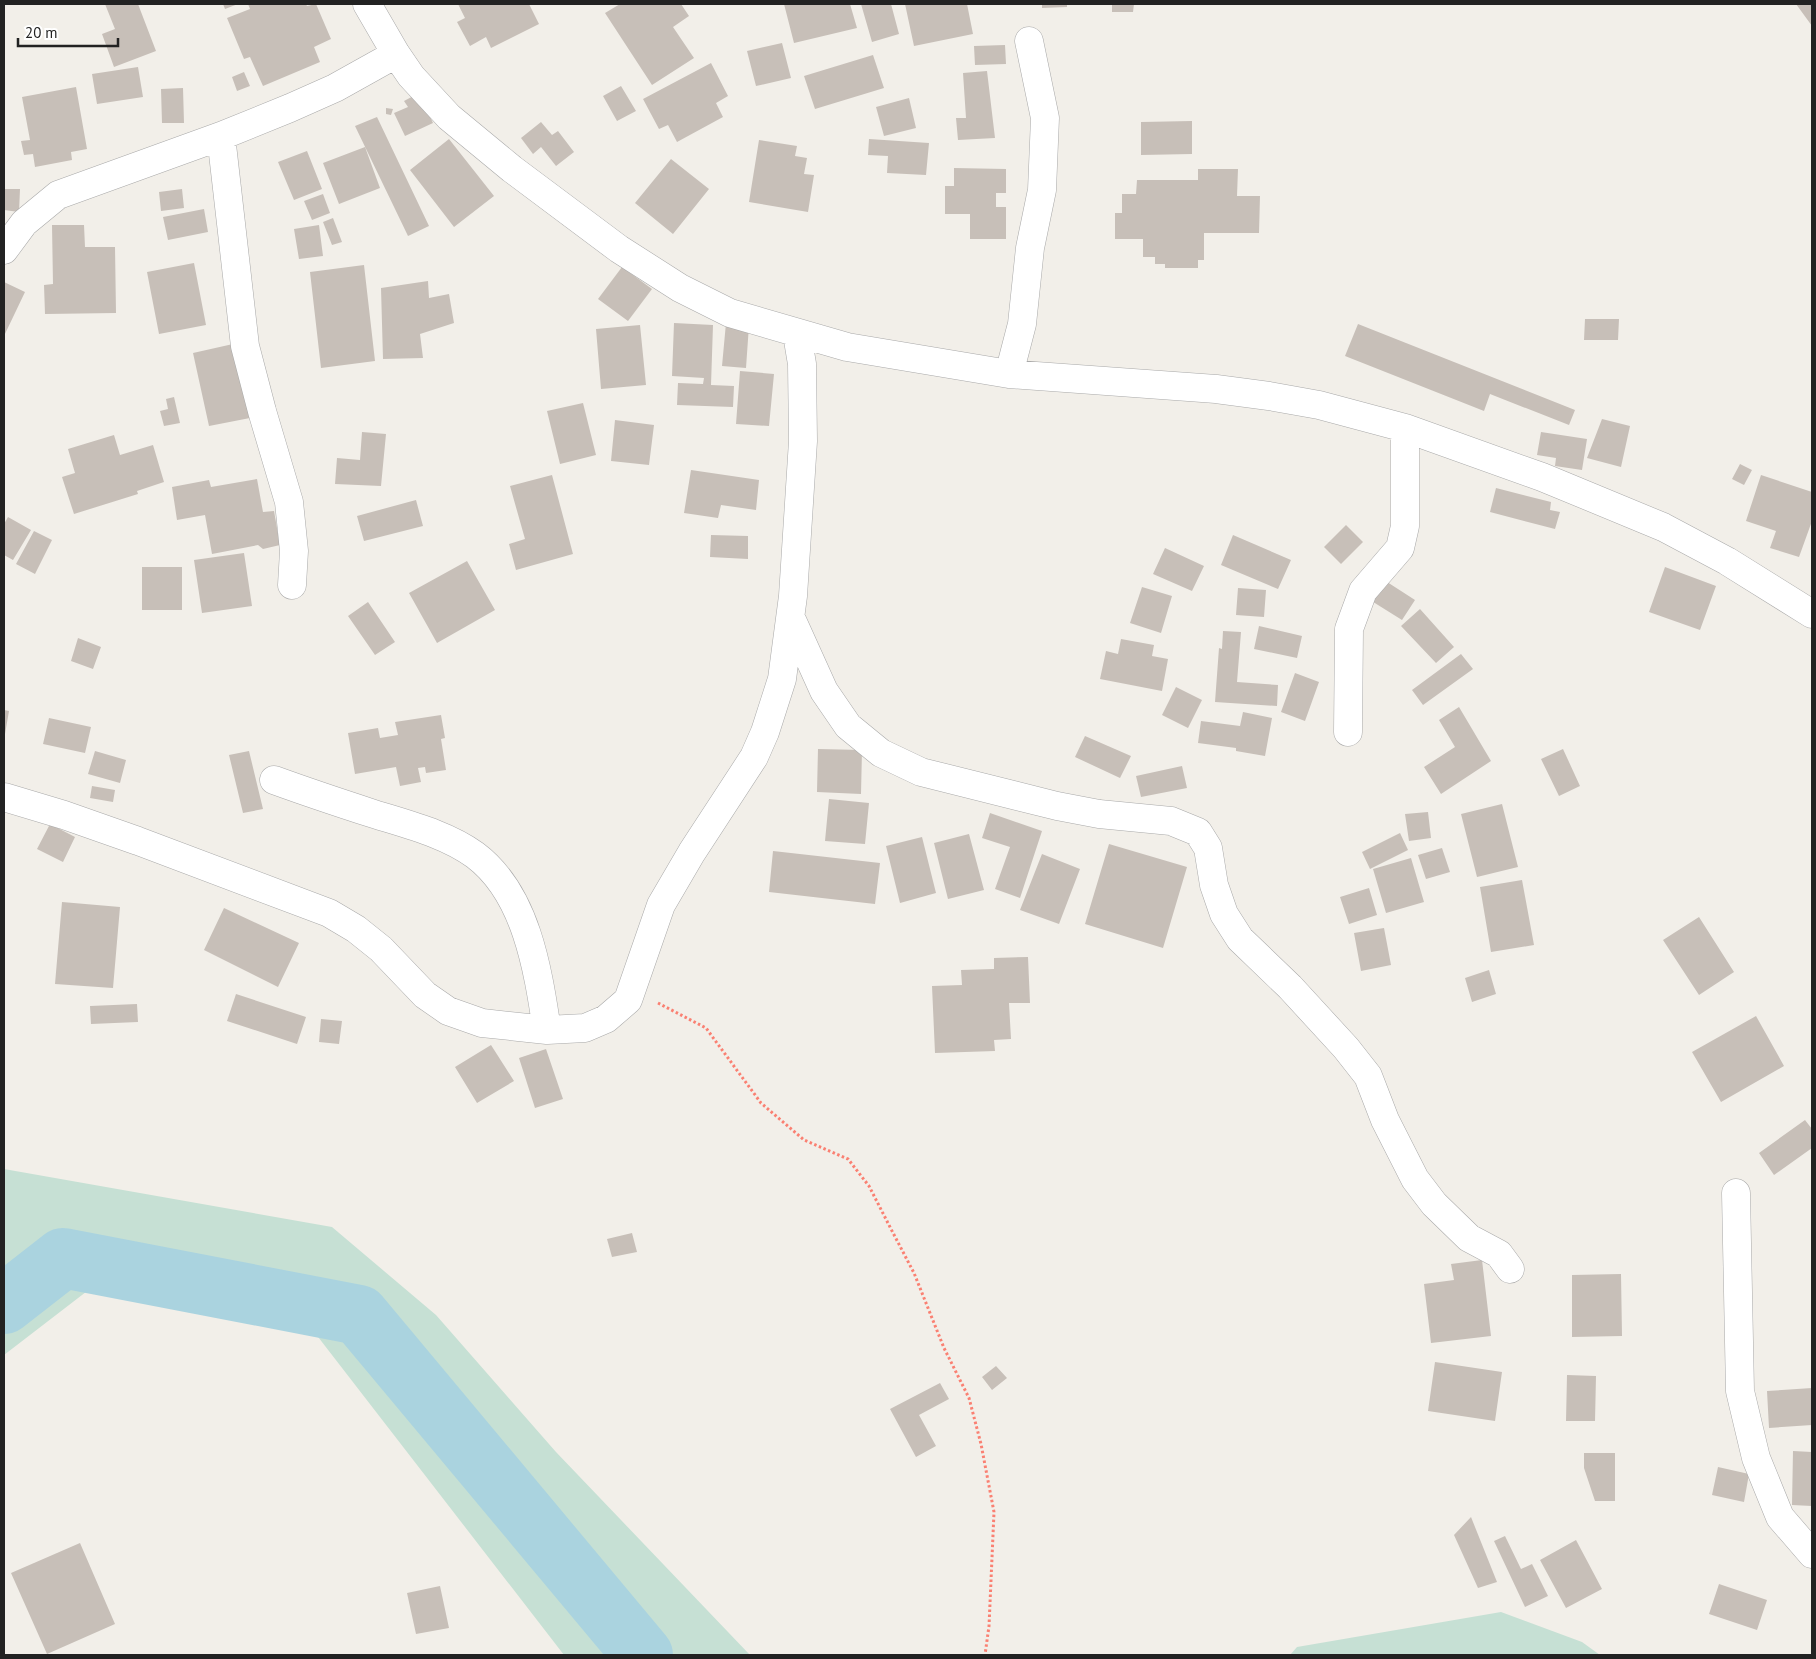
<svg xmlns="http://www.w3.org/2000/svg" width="1816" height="1659" font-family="'PT Sans',sans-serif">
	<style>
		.wetland { fill: #c6e0d4 }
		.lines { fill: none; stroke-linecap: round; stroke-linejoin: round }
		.river { stroke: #aad3df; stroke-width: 60 }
		.building { fill: #c7bfb8 }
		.minor-casing { stroke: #a9a9a9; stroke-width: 29 }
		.path { stroke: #fa8072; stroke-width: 3; stroke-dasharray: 2.5 2.5; stroke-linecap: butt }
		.minor { stroke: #fff; stroke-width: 28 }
	</style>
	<rect width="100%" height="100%" fill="#f2efe9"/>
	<path class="wetland" d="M4 1169 332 1227 436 1315 556 1452 750 1655H564L315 1333 95 1285 4 1355Z
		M1501 1612 1582 1642 1600 1655H1290L1297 1647Z"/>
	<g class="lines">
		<path class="river" d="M4 1304 63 1258 359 1315 643 1655"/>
	</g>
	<path class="building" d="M105 4H138L156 51 114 67 102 34 115 29Z
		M223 4H238L225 9Z
		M248 4H306L307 6 316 4 331 39 314 47 320 62 263 86 250 57 244 59 227 18 250 9Z
		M458 4H529L539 24 491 48 486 37 470 46 457 22 465 18Z
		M620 4H681L689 16 673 27 694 58 652 85 605 13Z
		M784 4H850L857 28 794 43Z
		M861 4H891L899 34 872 42Z
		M905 4H967L973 34 914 46Z
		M1042 4H1067V7L1042 8Z
		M1112 4H1134L1133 12H1112Z
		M1796 4H1812V26Z
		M782 43 791 78 756 86 747 51Z
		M1005 45 1006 64 975 65 974 46Z
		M873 55 884 88 815 109 804 76Z
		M711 63 728 96 716 103 723 117 677 142 668 125 659 129 643 99Z
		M138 67 143 97 97 104 92 74Z
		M987 71 995 138 958 140 956 118H966L963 73Z
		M244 72 250 86 237 91 232 77Z
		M621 86 636 111 617 121 603 96Z
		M76 87 87 149 71 152 72 160 35 167 33 154 24 155 21 141 30 140 22 97Z
		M183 88 184 123H162L161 89Z
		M419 93 433 123 405 136 394 113 408 107 404 101Z
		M909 98 916 128 884 136 876 107Z
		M386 108 393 109 391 115 386 114Z
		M377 117 429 226 408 236 355 126Z
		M1192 121V154L1141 155V122Z
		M541 122 552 135 558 131 574 152 556 166 541 147 533 154 521 138Z
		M449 139 494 196 454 227 410 170Z
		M869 139 929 143 926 175 887 173 888 156 868 155Z
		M759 140 797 146 795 156 807 158 804 174 814 175 808 212 749 202Z
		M365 147 380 188 339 204 323 163Z
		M307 151 322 189 294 200 278 162Z
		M671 159 709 189 673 234 635 203Z
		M954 168 1006 169V193H996V207H1006V239H970V214H945V186H954Z
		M1198 169H1238L1237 196H1260L1259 233H1204V260H1198V268H1165V264H1155V257H1143V239H1115V213H1122V194H1136L1137 180H1198Z
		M4 189H20L19 212 4 210Z
		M182 189 184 208 161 211 159 192Z
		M323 194 330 213 312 220 304 201Z
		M204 209 208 232 168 240 163 217Z
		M333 218 342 242 332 245 323 222Z
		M52 225H84L85 247H115L116 313 45 314 44 285 53 284Z
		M319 225 323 256 299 259 294 229Z
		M194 263 206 325 159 334 147 272Z
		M364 265 375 361 321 368 310 272Z
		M622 267 652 289 628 321 598 299Z
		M428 281 429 298 449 294 454 323 420 334 423 358 383 359 381 288Z
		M4 282 25 292 4 336Z
		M1585 319H1619L1618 340H1584Z
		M674 323 713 325 711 385 734 386 733 407 677 405 678 383 703 384 704 378 672 376Z
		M726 323 749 325 746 368 722 366Z
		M1358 324 1575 410 1569 425 1490 394 1484 411 1345 356Z
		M640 325 646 385 601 389 596 329Z
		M233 344 250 418 209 426 193 353Z
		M740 371 774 374 769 426 736 424Z
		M174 397 180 423 164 426 160 411 168 409 166 399Z
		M583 403 596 455 560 464 547 411Z
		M1602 419 1630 426 1621 467 1587 458Z
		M615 420 654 425 649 465 611 461Z
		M362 432 386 434 381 486 335 484 337 458 360 460Z
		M1541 432 1587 439 1582 470 1555 466 1556 458 1537 455Z
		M114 435 120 455 153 445 164 482 137 491 138 494 74 514 62 477 75 473 68 449Z
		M1740 464 1752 470 1744 485 1732 479Z
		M691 470 759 480 756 510 721 505 718 518 684 513Z
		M552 475 573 554 516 570 509 544 525 539 510 486Z
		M1761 475 1812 492V521L1799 557 1770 548 1776 531 1746 521Z
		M257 479 263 512 274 511 280 545 263 549 258 545 212 554 205 515 177 520 172 487 209 480 211 487Z
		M1496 488 1551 502 1550 510 1560 512 1555 529 1490 512Z
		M416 500 423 526 364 541 357 516Z
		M8 517 31 530 13 560 4 555V524Z
		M1346 525 1363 542 1341 564 1324 547Z
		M34 531 52 540 35 574 16 564Z
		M711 535 748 536V559L710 557Z
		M1233 535 1291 560 1278 589 1221 565Z
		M1165 548 1204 566 1192 591 1153 574Z
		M244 553 252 606 202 613 194 560Z
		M467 561 495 610 437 643 409 593Z
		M142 567H182V610H142Z
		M1665 567 1716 586 1700 630 1649 612Z
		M1384 580 1415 600 1402 620 1370 600Z
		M1142 587 1172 596 1161 633 1130 623Z
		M1238 588 1266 590 1264 617 1236 615Z
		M368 602 395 642 375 655 348 616Z
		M1420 609 1454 647 1436 663 1401 626Z
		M1259 626 1302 636 1297 658 1254 649Z
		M1223 631 1241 632 1237 682 1278 685 1277 706 1215 702 1219 648 1222 649Z
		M78 638 101 647 93 669 71 661Z
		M1121 639 1154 645 1152 656 1168 659 1162 691 1100 679 1106 651 1118 654Z
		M1461 654 1473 669 1423 705 1412 690Z
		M1295 673 1319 682 1305 721 1281 712Z
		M1176 687 1202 700 1188 728 1162 715Z
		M1459 707 1491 761 1441 794 1424 767 1455 747 1439 720Z
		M4 710 9 711 5 734H4Z
		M1243 712 1272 718 1265 756 1236 751V748L1198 743 1201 721 1240 726Z
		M441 715 445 738 441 739 446 770 426 773 425 767 418 768 421 782 400 786 396 767 355 774 348 733 378 728 380 738 398 735 395 722Z
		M49 718 91 727 85 753 43 744Z
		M1085 736 1131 756 1120 778 1075 757Z
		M818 749 862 750 861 794 817 792Z
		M1563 749 1580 786 1559 796 1541 759Z
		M95 751 126 760 120 783 88 774Z
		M249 751 263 809 243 813 229 755Z
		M1182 766 1187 788 1141 797 1136 776Z
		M92 786 115 790 113 802 90 798Z
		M829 799 869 803 865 844 825 841Z
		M1502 804 1518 867 1477 877 1461 814Z
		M1428 812 1431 838 1409 841 1405 814Z
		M990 813 1042 831 1020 898 995 889 1010 847 982 838Z
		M50 824 75 837 63 862 37 849Z
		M1400 833 1408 850 1370 869 1362 852Z
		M969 834 984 890 948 899 934 843Z
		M922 837 936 893 900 903 886 846Z
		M1109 844 1187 867 1163 948 1085 924Z
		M1442 848 1450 872 1426 879 1418 855Z
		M773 851 880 863 875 904 769 892Z
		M1042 854 1080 869 1059 924 1020 910Z
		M1411 858 1424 902 1386 913 1373 869Z
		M1522 880 1534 945 1491 952 1480 887Z
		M1369 888 1377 915 1349 924 1340 897Z
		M62 902 120 907 113 988 55 984Z
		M224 908 299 943 278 987 204 950Z
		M1699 917 1734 972 1699 995 1663 940Z
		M1384 928 1391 965 1361 971 1354 933Z
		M1028 957 1030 1003H1009L1011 1039 994 1040 995 1051 935 1053 932 986 962 985 961 970 994 969V958Z
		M1489 970 1496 994 1472 1002 1465 978Z
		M236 994 306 1017 297 1044 227 1021Z
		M137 1004 138 1022 91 1024 90 1006Z
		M1756 1016 1784 1066 1721 1102 1692 1052Z
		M321 1019 342 1021 339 1044 319 1042Z
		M491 1045 514 1081 477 1103 455 1067Z
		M546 1049 563 1099 535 1108 519 1058Z
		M1805 1120 1812 1129V1148L1774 1175 1759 1153Z
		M632 1233 637 1252 612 1257 607 1239Z
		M1482 1260 1491 1336 1431 1343 1424 1284 1454 1280 1451 1264Z
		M1621 1274 1622 1336 1572 1337V1275Z
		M1435 1362 1502 1372 1495 1421 1428 1411Z
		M996 1366 1007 1378 992 1390 982 1377Z
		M1567 1375 1596 1376 1595 1421H1566Z
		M940 1383 949 1399 919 1415 936 1446 916 1457 890 1409Z
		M1812 1388V1425L1769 1428 1767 1391Z
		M1793 1451 1812 1452V1506L1792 1505Z
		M1584 1453H1615V1501H1595L1584 1468Z
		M1718 1467 1749 1474 1744 1502 1712 1495Z
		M1471 1517 1497 1582 1478 1588 1454 1535Z
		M1505 1536 1521 1569 1532 1564 1548 1596 1525 1607 1494 1541Z
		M1576 1540 1602 1589 1566 1608 1540 1560Z
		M80 1543 115 1624 47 1654 11 1573Z
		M1719 1584 1767 1600 1757 1630 1709 1614Z
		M440 1586 449 1628 416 1634 407 1593Z"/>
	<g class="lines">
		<g class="minor-casing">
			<path id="minor" d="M367 4 396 54 411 76 449 117 512 169 619 249 680 288 730 313 847 347 1009 374 1216 389 1269 396 1319 405 1405 428 1542 477 1663 527 1727 561 1812 614
				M221 136 245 346 262 411 289 502 294 551 292 585
				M4 250 24 223 58 195 221 136 290 108 335 88 396 54
				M1009 374 1022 324 1030 248 1042 190 1045 118 1029 41
				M791 618 824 691 848 726 881 753 921 772 1057 806 1099 814 1171 821 1198 832 1208 848 1214 885 1224 914 1240 939 1290 987 1346 1048 1368 1076 1385 1120 1415 1179 1434 1204 1469 1238 1499 1254 1510 1269
				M1348 732 1349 629 1363 591 1400 548 1405 526V428
				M274 780C307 792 340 803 374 814 409 825 446 834 475 855 527 894 538 971 547 1030
				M4 797 64 815 138 841 329 913 356 929 381 949 425 995 448 1011 482 1023 547 1030 585 1028 606 1019 628 1000 661 905 692 852 754 757 765 732 782 679 793 596 803 441 802 364 797 334
				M1736 1193 1740 1391 1756 1458 1780 1517 1812 1554"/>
		</g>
		<path class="path" d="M658 1003 706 1028 761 1103 804 1140 848 1159 869 1186 891 1229 914 1273 944 1348 969 1398 981 1444 994 1512 989 1626 985 1655"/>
		<use href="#minor" class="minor"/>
	</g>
	<rect width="1816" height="1659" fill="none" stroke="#222222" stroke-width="10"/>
	<path d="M18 38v8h100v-8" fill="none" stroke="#222222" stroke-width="2.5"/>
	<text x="25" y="38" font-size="15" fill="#222222" stroke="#ffffff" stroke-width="4" paint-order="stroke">20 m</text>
</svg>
